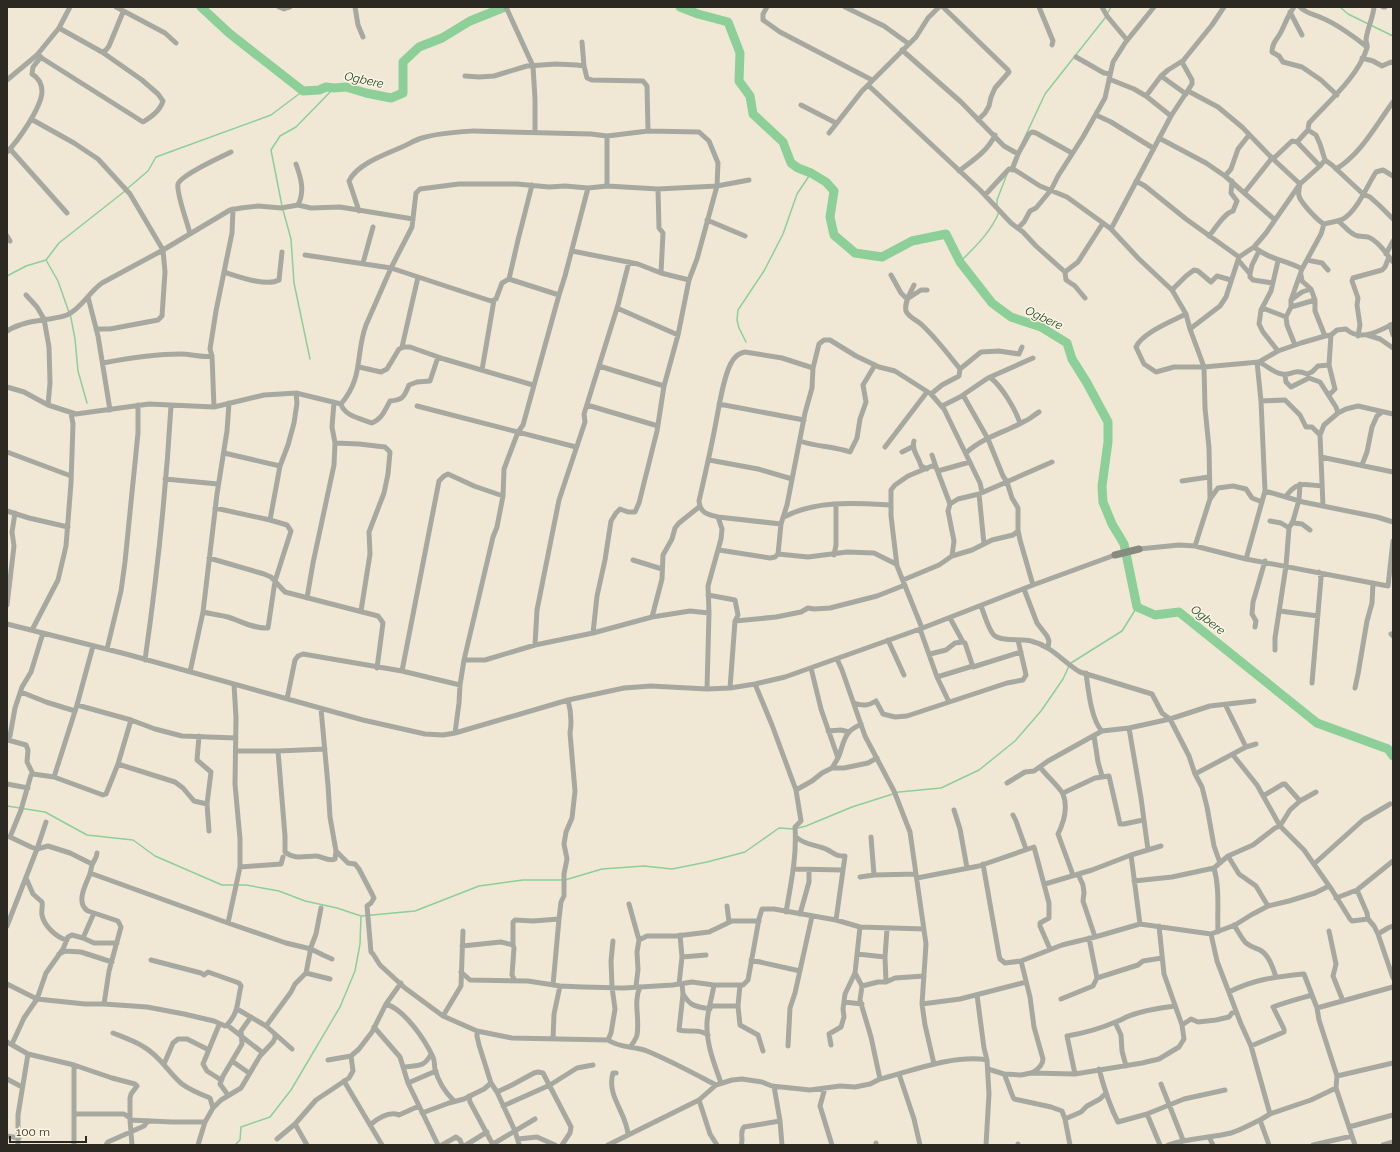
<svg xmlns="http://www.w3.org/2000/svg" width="1400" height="1152" font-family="Raleway,sans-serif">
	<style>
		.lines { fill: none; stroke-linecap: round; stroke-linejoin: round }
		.stream { stroke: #8ccf99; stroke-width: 1.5 }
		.river { stroke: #8ccf99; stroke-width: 9 }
		.street { stroke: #a7a9a1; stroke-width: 5 }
		.secondary { stroke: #878a7e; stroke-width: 7 }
		.labels { text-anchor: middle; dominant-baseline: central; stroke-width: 3; stroke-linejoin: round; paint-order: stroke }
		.water-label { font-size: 12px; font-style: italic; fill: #184826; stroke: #fef5e3 }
	</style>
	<rect width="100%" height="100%" fill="#f0e8d5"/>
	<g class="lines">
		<path class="stream" d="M1340 7 1348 14 1393 36
			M1107 14 1111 7
			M1010 169 1045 94 1105 18
			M128 188 148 171 156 157 271 115 303 91
			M282 206 271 150 280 136 296 127 334 88
			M997 206V200L1007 174
			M283 210 291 239 294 283 310 359
			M46 260 58 281 71 318 75 339 78 371 87 403
			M960 262C975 247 991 232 999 212
			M7 276 26 266 46 260 59 243 125 191
			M746 342 739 328 737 320 738 310 764 271 783 234 797 194 811 173
			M1071 663 1122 631 1137 607
			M7 806 45 812 87 835 133 840 155 856 222 885H246L279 891 305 901 337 908 361 916 415 911 479 886 523 880H562
			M565 880 602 869 644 866 672 869 707 862 745 852 779 828 794 829 806 826 852 807 899 792 941 788 979 770 1015 741 1041 711 1063 679 1069 666
			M235 1145 240 1140 241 1127 270 1117 291 1090 340 1007 355 971 360 944 361 916"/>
		<path class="river" d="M201 7 229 33 303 91 319 90 326 87 334 88 346 87 366 93 391 98 403 93V62L419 47 442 38 470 21 505 7
			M680 7 698 14 728 22 740 53 739 81 750 96 753 114 783 142 791 163 798 168 811 173 826 182 834 191 830 217 834 235 855 253 882 257 912 241 946 234 960 262 992 303 1011 317 1041 327 1067 343 1072 359 1087 383 1108 422V442L1102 486 1103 502 1112 524 1124 544 1137 607 1155 615 1179 612 1317 723 1388 749 1393 756"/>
		<path class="street" d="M116 7 165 33 176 43
			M279 7 284 9 290 7
			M355 7 358 25 363 37
			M506 7 533 66 535 99V132
			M767 7 763 14V20L780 32 872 80
			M845 7 884 26 909 44
			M943 7 1008 70 1009 72 995 88 991 97 989 106 985 113 978 120
			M1039 7 1053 41 1052 45
			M1102 7 1107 16 1127 40
			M1294 7C1288 15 1285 24 1281 32 1277 40 1272 42 1272 52L1279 56 1283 62 1302 67 1321 80 1337 95
			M1300 7C1307 14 1314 14 1322 18 1335 23 1356 38 1367 47
			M1383 7H1385
			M1290 12 1302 35
			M582 42 584 66 587 78 592 80 643 81 647 86 648 131
			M902 50 961 102 1004 146 1018 154
			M102 52 106 50 109 46 123 12
			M37 55 143 122C151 117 160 111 163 101L158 94 142 80 102 52 59 28
			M1076 57 1104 73 1110 74
			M1362 58 1373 61 1382 66 1391 62 1393 63
			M465 76 479 77 494 76 527 66 556 64 577 65 584 66
			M1161 76 1186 94
			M1109 79 1134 89 1146 96 1171 116
			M7 80 37 55 59 28 70 7
			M868 85 980 190 1011 223 1023 232 1036 246 1065 272 1066 280 1075 286 1085 298
			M1188 91 1218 107 1242 127 1272 158 1300 184C1299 188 1298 192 1299 196 1301 203 1318 221 1324 224 1330 222 1337 222 1343 219 1357 211 1367 186 1376 172L1383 170 1393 176
			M1146 96 1161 76 1168 70 1184 60
			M801 105 836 123
			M1096 115 1111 122 1153 148
			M31 119 74 143 98 159 130 194 163 250 165 272 162 316 158 320 110 329H96
			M1308 130 1316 135 1320 144 1325 160 1332 165 1363 194 1370 197 1380 206 1393 219
			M829 133 862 91 916 37 928 18 939 7
			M607 136V186
			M1159 138 1206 163 1225 176 1275 220
			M1297 142 1320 166
			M10 149 67 213
			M7 152C18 141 41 108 42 92 42 84 39 78 32 74L33 67 41 57
			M1273 159 1292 141 1297 142 1308 130 1309 123C1328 102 1358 77 1367 48 1368 45 1366 43 1366 40 1367 29 1373 18 1374 7
			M296 164C301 178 305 191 298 205
			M1336 169C1361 154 1376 125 1393 102
			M1012 170 1018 154 1029 134 1032 132 1036 133 1072 153
			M959 171C972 161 988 151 995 135
			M1225 176 1231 169 1238 149 1249 135
			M1136 181 1145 186 1186 219 1239 257
			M658 189 659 228 663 233 661 273
			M1245 192 1272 158
			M985 195 1009 169 1015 170 1040 186 1067 197 1103 223 1111 229 1139 259 1172 290 1186 314 1190 329 1204 367 1205 408 1209 448 1210 499 1195 546
			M359 211 349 181C357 164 386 154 402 147 409 144 415 140 422 138 438 133 457 132 473 131L591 134 607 136 648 131 699 132 709 141 718 163 717 186 697 259 689 280 678 335 617 308
			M707 220 745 236
			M1338 221C1344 225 1348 232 1355 235 1359 237 1364 236 1368 237 1378 241 1386 253 1393 262
			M1018 228 1024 222 1030 211 1036 208 1051 190 1058 176 1083 137 1105 98 1113 62 1125 43 1154 7
			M1111 229 1171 116 1192 84V80L1182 62 1212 25 1224 7
			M190 234C188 224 176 193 178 184 181 175 221 157 231 152
			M7 236 10 241
			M1209 236C1215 229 1224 213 1233 211L1237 201 1231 193 1232 181
			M1254 247C1270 260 1286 260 1302 269
			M572 251 638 264 661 273 689 280
			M1386 254 1393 241
			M305 255 391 268 491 301 496 299 502 283 509 279 559 295
			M1307 260 1322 263 1328 270
			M1239 261 1250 274V277L1253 280 1273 283
			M1278 261 1271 291 1261 310 1259 324 1263 332 1278 351
			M363 263 373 227
			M224 272C237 276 266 287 279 280L282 252
			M1065 272 1078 262 1103 223
			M1250 274 1252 265 1259 251
			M891 275 901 293 907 299 921 290H927
			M1301 275 1302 281 1311 289 1315 300V311L1325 336
			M509 279 518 240 532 185
			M914 285C911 292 904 302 906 311 908 317 917 320 922 325 936 338 948 354 960 369
			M1172 290 1186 276 1194 270 1198 271 1211 282 1217 276 1231 280
			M26 295 37 307 44 319 49 347 50 383 48 405
			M88 297 98 336 110 410
			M1291 300 1302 292 1311 289
			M1291 307 1315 300
			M1261 310 1265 309 1286 317
			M1186 314C1172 321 1142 333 1136 347L1144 364 1156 372 1174 367H1204L1259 362 1278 351 1301 343 1325 336 1331 335 1337 330 1346 329C1360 342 1379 331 1393 324
			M1390 325 1393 335
			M1190 329 1220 306 1226 297 1239 257 1254 247 1266 233 1300 184 1320 166 1325 160
			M7 331C20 323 34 321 49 319 55 318 62 317 67 315 82 308 89 292 102 283L163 250 230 210 241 208 258 206 281 208 298 205 311 208 340 207 413 219
			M1367 335 1380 339 1393 348
			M1358 336 1360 325 1357 305 1358 298 1352 281 1353 278 1382 270 1385 267 1389 257
			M1295 345 1287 325 1286 317 1291 307V300L1302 269 1321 234 1324 224
			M402 347 418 277
			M212 356 214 407
			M1259 362C1266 365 1274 373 1282 374 1292 376 1293 368 1307 374L1312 372 1318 366 1329 365
			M103 363C129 358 154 354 181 354 192 354 201 358 212 356L210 349 216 311 232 233 233 209
			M599 366 664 386
			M359 367 381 372 387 369 399 349 404 347H410L444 359 533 385
			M482 370 494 300
			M1285 375 1286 382 1291 387 1309 378 1320 382 1336 407 1338 413
			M991 378C1003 388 1015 409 1020 423
			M7 387 24 392 48 405 76 414 149 404 214 407 264 395 281 394 296 393 341 404
			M931 394 942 385 959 376 960 369 981 352 999 351 1019 354 1022 347
			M963 395 988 439 1003 476 1007 482 1012 498 1018 508V530L1020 540 1033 585
			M1329 395 1335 389 1329 365 1331 335
			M1261 401 1285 400 1300 415 1306 427H1312L1320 435
			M341 404C364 377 355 355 366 325L391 268 412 227 416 193 420 189 459 184H517L549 187 565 186 588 188 607 186 658 189 717 186 749 180
			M341 404C344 416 362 419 372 423 382 419 385 410 390 401 403 400 404 397 409 385L417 382 430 381 438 357
			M719 404 804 420
			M587 405 658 426
			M417 406 576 447
			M942 406 960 397 988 378 1033 358
			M800 441C817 447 833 446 850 452L857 438 860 419 866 402 863 385 875 365
			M914 441C911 450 919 457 921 466L927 469
			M335 443 359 444 385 447 390 452 388 474 384 493 369 532 370 554 361 611
			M885 447 927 392
			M7 452 71 476
			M902 452 912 447
			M224 453 280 466
			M966 453C983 437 1006 432 1025 421 1030 419 1034 415 1039 412
			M932 455 936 467 950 504
			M1321 457 1393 472
			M709 460 758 469 792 479
			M1362 465 1367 452 1372 427 1377 416 1382 412
			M938 471 970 462
			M165 479 218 484
			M1182 481 1209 477
			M1265 491 1303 502 1377 517 1393 522
			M979 494 984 544
			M1286 496C1298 480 1304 485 1322 486
			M1210 499 1218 488 1233 486 1246 489 1252 498 1262 502
			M1323 506 1320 435 1324 425 1338 413 1346 409 1358 406 1393 414
			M215 508 270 520
			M7 511 29 518 68 527
			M718 517 781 524
			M784 517C816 500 855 503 891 505
			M1270 521 1281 523 1289 528
			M1293 521 1294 523 1302 524 1310 530
			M1139 549 1179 545 1195 546 1246 559 1388 586 1393 541
			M719 550 770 558 775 557 778 554 808 557 847 552 874 553 896 564
			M778 554 781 524 787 505 805 413 812 388 813 368 819 344 824 340H830L856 356 879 367 895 371 931 394 944 409 980 483 982 492
			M834 555 836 545V504
			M952 556 954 541 948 511 950 504 958 499 979 494 1052 462
			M209 558 264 574 271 577 285 592 378 616 381 620 383 623 377 668
			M1246 559 1265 491 1261 401 1257 362
			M633 560 662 569
			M903 580 939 565 952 556 972 550 992 540 1013 535 1018 531
			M1024 589 1037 623 1047 636 1049 641 1048 647
			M708 595 735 600 738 615 735 621 730 688
			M307 598 313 563 334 465 335 443 332 427 334 402
			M7 605 14 546 12 532 15 513
			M981 606C984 613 989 632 995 636 1003 642 1022 638 1031 641 1052 646 1063 662 1080 672L1152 694 1162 713 1170 719 1189 756 1195 774 1202 787 1207 807 1214 846 1220 863
			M1280 611 1318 616
			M203 612C211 614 220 615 228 617 241 621 254 629 268 628L275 581 291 531 287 525 270 520 280 466 288 445 294 423 297 403 296 393
			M652 617 662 579 663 555 672 539 675 528 679 523 699 507
			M950 618 963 642 965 643 973 667 1021 652
			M735 621 776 617 801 612 808 608 814 609 830 608 877 596 905 585
			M7 624 126 654 363 720 425 734 443 735 455 733 568 700 624 688 651 686 707 689 730 688 755 684 785 677 920 629 1033 585 1115 555
			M1255 627 1256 621 1252 614 1253 602 1265 561
			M922 628 897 566 891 516V490L895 485 908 476 932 466 936 467
			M920 629 937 677 949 702
			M32 630 58 580 66 546 71 483 73 424 71 413
			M593 633 597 596 605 560 611 521 616 513 620 509 628 512H635L639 503 657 431 664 386 678 335
			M1391 634 1393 636
			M888 640 904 675
			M535 645 537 610 559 500 585 422 584 414 618 305 629 262
			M107 649 121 591 125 562 138 433V405
			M1275 650V638L1286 566 1289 528 1293 521 1299 500 1300 484
			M930 654 946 650 955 643 963 642
			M837 659 842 670 865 736 894 791 910 832 926 944 922 1004 925 1025 934 1064
			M145 660C157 576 166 491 171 406
			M464 660H485L535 645 593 633 652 617 690 611 709 613
			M811 668 821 709 838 758 832 768
			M402 671 439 481 444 476 448 474 474 486 503 496
			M190 672 203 612 217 494 227 431 229 403
			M1086 673C1088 688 1091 720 1102 731
			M937 677 973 666
			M1312 683 1321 578 1319 572
			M755 684 772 725 796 790 801 821 795 827C797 856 791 883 786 912
			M1355 688 1358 674 1367 621 1372 603 1373 583
			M707 689 709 613 708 586 721 539 722 529 718 517C707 514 700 513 699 501 705 475 711 449 716 422 719 407 724 372 733 360 736 355 740 353 745 352L782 358 813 368
			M21 692 46 702 75 711
			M287 699 295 660 298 656 303 654 402 671 460 685
			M854 703C863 706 868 706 876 701L883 714 895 717 907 716 1007 683 1023 680 1026 675 1018 640
			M1225 704 1246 747
			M77 705 131 720 155 729 182 736 236 738
			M1129 728 1141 798 1148 850
			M828 731 841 730 849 732
			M455 733 459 703 460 685 464 660 493 537 497 527 503 496 504 469 518 432 523 425 559 295 565 276 588 188
			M199 736 197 760 211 772 207 804 209 831
			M1094 736 1098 762 1102 776
			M7 740 10 736 15 708 22 687 31 672 43 633
			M8 740 26 745 28 750 27 762 33 774
			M236 751H278L325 749
			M278 751 285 836V852C295 860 304 856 316 856 322 856 328 862 335 859L336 851 330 817 328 785 321 709
			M1233 755 1257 785 1280 826 1304 850 1332 890 1350 919 1352 921 1368 919 1374 926 1378 934 1393 978
			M838 758C842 750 843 737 850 731 853 728 858 726 861 724
			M118 764 175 782 183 788 194 801 207 804
			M1040 767C1044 773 1061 789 1063 794 1068 807 1064 822 1058 834L1073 875
			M1195 774 1246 747 1256 744
			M54 777 103 795 106 794 118 764 131 720
			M1007 783 1025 772 1034 771 1048 761 1102 731 1129 728 1170 719 1210 706 1254 701
			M7 784 28 788
			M796 790 812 781 822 773 832 768H844L868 763 877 758
			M1063 793 1095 778 1109 776 1120 824H1124L1143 820
			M1263 796 1283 784H1285L1300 801
			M954 810 960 829 967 868
			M1013 815 1016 821 1026 849
			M796 837C806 846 816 844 828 850 835 854 836 856 845 856L836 920
			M871 837 874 875
			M37 849 48 846 70 853 92 864
			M37 849 46 822
			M336 851 348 863 355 864 359 869 372 894 374 898 371 903 367 906 371 952 373 954 380 965 405 988 443 1016 477 1031 512 1038 608 1040C619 1048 634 1046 647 1051 671 1061 693 1073 716 1085L732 1080 742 1079 762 1082 772 1086 810 1090 840 1086 855 1087 870 1084 880 1079C911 1071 955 1054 987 1060
			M97 853C97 858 94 860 92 865 91 868 91 871 90 874 86 884 75 903 88 911L118 921 121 927 109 971 104 1004
			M1131 855 1140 924
			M1228 856 1239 874 1256 886 1268 906
			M983 864 999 955 1000 959 1005 963 1021 961 1062 945 1095 937 1140 924 1211 934 1235 925 1251 915 1268 906 1289 901 1315 893 1329 886
			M1314 864 1363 820 1390 804
			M240 867 281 864 283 857
			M1214 868C1220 889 1217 911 1218 932
			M794 869 843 870
			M90 873 228 923 286 943 311 949 323 955 332 959
			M1078 874 1083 885 1084 893 1083 901 1095 937
			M860 877 874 875 916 874
			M26 878 33 894 42 902C43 907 41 911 42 915 44 926 57 938 67 940
			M917 878 979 866 1034 847 1049 903V918L1040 923V926L1050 949
			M1134 881 1172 877 1214 868 1228 856 1253 845 1275 828 1280 826 1290 810 1300 801 1316 792
			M1045 884 1092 870 1131 855 1161 846
			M1357 890 1367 913 1368 919
			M1336 898 1357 890 1393 861
			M629 904 639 940 637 952 638 970 636 986
			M727 906 729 922
			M800 914 809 882V870
			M228 923 240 867V839L235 784 236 718 234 684
			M1234 925C1238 931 1242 939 1246 943 1251 947 1255 948 1260 950 1269 955 1273 968 1276 977
			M7 926 37 849 31 847 10 837 21 810 31 775 33 774 54 777 77 705 93 646
			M860 927 855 973 862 986 860 1000 871 1037 880 1079
			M1329 931 1336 964 1333 976 1343 1001
			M1211 934 1217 961 1241 1024 1251 1046 1270 1114
			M1378 934 1388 928 1393 926
			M83 938 94 913
			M639 940 647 936H676L709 932 732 921H759
			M462 946 501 942 513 945
			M59 954 65 951 81 952 112 962
			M857 954 885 957
			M682 957 706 955
			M151 960 201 973 204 975 208 972 239 983 241 986C237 1002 239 1012 227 1025
			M751 960 800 971
			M1021 961 1030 997 1034 1027 1043 1059C1043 1065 1037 1070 1032 1073
			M461 972 470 980 528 981 560 986 583 987 624 988 673 985 692 982 714 985H743L748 980 759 919 762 909H774L836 920 860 927 924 929
			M306 973 330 979
			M1097 978 1138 965 1143 961 1162 958
			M515 981 512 975 514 948 513 945V922L515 920 533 921 559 919
			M886 982 885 957 887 929
			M7 984 37 999 85 1004H104L147 1007 184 1014 214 1021 225 1026 227 1025 263 1053
			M679 984 682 957 680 935
			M682 984 683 994 679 1030C690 1033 698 1028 708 1035
			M553 985 559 919 561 902 564 896V874L567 859 564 844 566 832 572 818 575 791 570 733C572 721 571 711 568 700
			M714 985C712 997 708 1010 707 1022 706 1044 714 1063 721 1083
			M740 985 738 1006 740 1025 758 1035 763 1051
			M862 986 878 982H886L895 978 924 976
			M1229 992C1255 979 1275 977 1304 974L1317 1008 1319 1020 1337 1076 1336 1088 1355 1145
			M683 994C691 1007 695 1006 710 1009
			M977 995 984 1048 987 1060 989 1094 986 1145
			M1061 999 1093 986 1097 978 1089 938
			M844 1002 862 1004
			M386 1004C405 1010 425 1040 433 1057 435 1061 434 1065 435 1069 438 1081 446 1093 454 1101
			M922 1004 960 999 1026 982
			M710 1006H738
			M1317 1008 1393 987
			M237 1009 266 1026 292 1049
			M443 1016 461 986 463 931
			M1115 1022 1121 1035 1122 1051 1126 1066
			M218 1023 219 1025 203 1064 207 1071 221 1080
			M1182 1025 1191 1019 1198 1022 1216 1020 1229 1017 1232 1013 1236 1012
			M266 1026 291 992 295 984 306 973 311 947 316 934 321 908
			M374 1027 400 1057 408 1083 438 1145
			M477 1031V1036L479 1045 491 1083 497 1092 515 1131 519 1144 518 1145
			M113 1033C123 1037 135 1041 144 1047 160 1056 168 1072 182 1084 190 1090 200 1094 210 1098L213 1108
			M553 1039 554 1014 560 986
			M608 1040 611 1033 615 1009 612 987 611 961 613 941
			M7 1042 28 1054 18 1115V1145
			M12 1044 24 1018 37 999 46 973 63 949 68 937 72 935 83 938 94 943H117
			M831 1045 829 1034 841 1027 844 1017 843 1009 845 994 855 973
			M631 1046C633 1043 636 1039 637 1035 640 1019 633 1002 640 987
			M788 1046 790 1008 795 993 812 916
			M1251 1046 1284 1032V1029L1273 1007C1286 1002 1298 999 1312 995
			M28 1054 74 1065 112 1078 135 1084 137 1086 131 1094 130 1098V1120L132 1145
			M328 1060 351 1056
			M232 1061 249 1073
			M164 1064 173 1043 178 1039H187L209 1050
			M404 1067C418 1065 424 1068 431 1054
			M988 1069 1004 1074 1021 1075 1031 1073 1075 1074 1142 1063 1159 1059 1179 1047 1184 1039 1182 1025 1164 974 1159 926
			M1099 1069C1104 1088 1109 1105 1118 1122L1147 1114 1184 1099 1225 1090
			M616 1073H613C606 1096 627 1113 628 1135
			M899 1074 914 1119 920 1145
			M1004 1074C1008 1082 1010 1091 1014 1099L1051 1107 1062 1111 1065 1119 1070 1145
			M1075 1074 1067 1036C1085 1033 1102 1028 1118 1021 1122 1020 1125 1017 1129 1016 1144 1010 1159 1008 1175 1006
			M1337 1076 1393 1063
			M7 1079 22 1087
			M344 1081 382 1145
			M408 1083 436 1071
			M1161 1084 1183 1140
			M774 1086 780 1121 782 1145
			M825 1088 820 1106 832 1145
			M497 1092 512 1085 534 1073 538 1072 543 1073 571 1127 570 1133 562 1145
			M228 1095 220 1084 223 1076 242 1044 241 1031 251 1017
			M469 1096 470 1102 493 1145
			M699 1100 710 1134 717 1145
			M503 1106 550 1085 577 1068 593 1065
			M422 1113 449 1103 464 1099 484 1089 491 1083
			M74 1114H124L130 1118
			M1147 1114 1160 1145
			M1065 1119 1081 1112 1087 1106 1100 1099 1105 1094
			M130 1120 172 1122H205
			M1260 1120 1270 1114 1311 1100 1336 1088
			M295 1124 307 1145
			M370 1125C377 1119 389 1111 399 1115L419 1106
			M1349 1127 1393 1115
			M7 1136 19 1138
			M1209 1137 1213 1145
			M277 1139 295 1124 316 1100 349 1078 353 1071 351 1056 359 1049 372 1032 386 1004 401 983
			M518 1139 537 1137 555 1145
			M876 1143V1145
			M493 1144 535 1119
			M74 1145V1065
			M106 1145 108 1142 144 1126 148 1121
			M198 1145 205 1122 213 1108 221 1100 241 1088 260 1056 273 1042 275 1038V1034
			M442 1145 456 1137 460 1140 462 1145
			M466 1145 487 1132
			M608 1145 699 1100 716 1085
			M741 1145C744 1139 739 1133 744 1127L780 1121
			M1018 1145V1144
			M1168 1145C1189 1138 1210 1138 1231 1133 1241 1130 1251 1124 1260 1120L1269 1145
			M1313 1145 1352 1136
			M1383 1145 1393 1142"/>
		<path class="secondary" d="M1115 555 1139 549"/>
	</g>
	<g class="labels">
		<g class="water-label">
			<text transform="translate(364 80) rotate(12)">Ogbere</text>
			<text transform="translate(1044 318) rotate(25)">Ogbere</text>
			<text transform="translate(1208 620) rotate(39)">Ogbere</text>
		</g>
	</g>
	<rect width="1400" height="1152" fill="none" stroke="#2c2922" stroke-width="16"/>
	<path d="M10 1136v6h76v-6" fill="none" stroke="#2c2922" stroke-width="2"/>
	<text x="16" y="1136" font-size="12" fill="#2c2922" stroke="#fef5e3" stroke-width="3" paint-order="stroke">100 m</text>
</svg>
